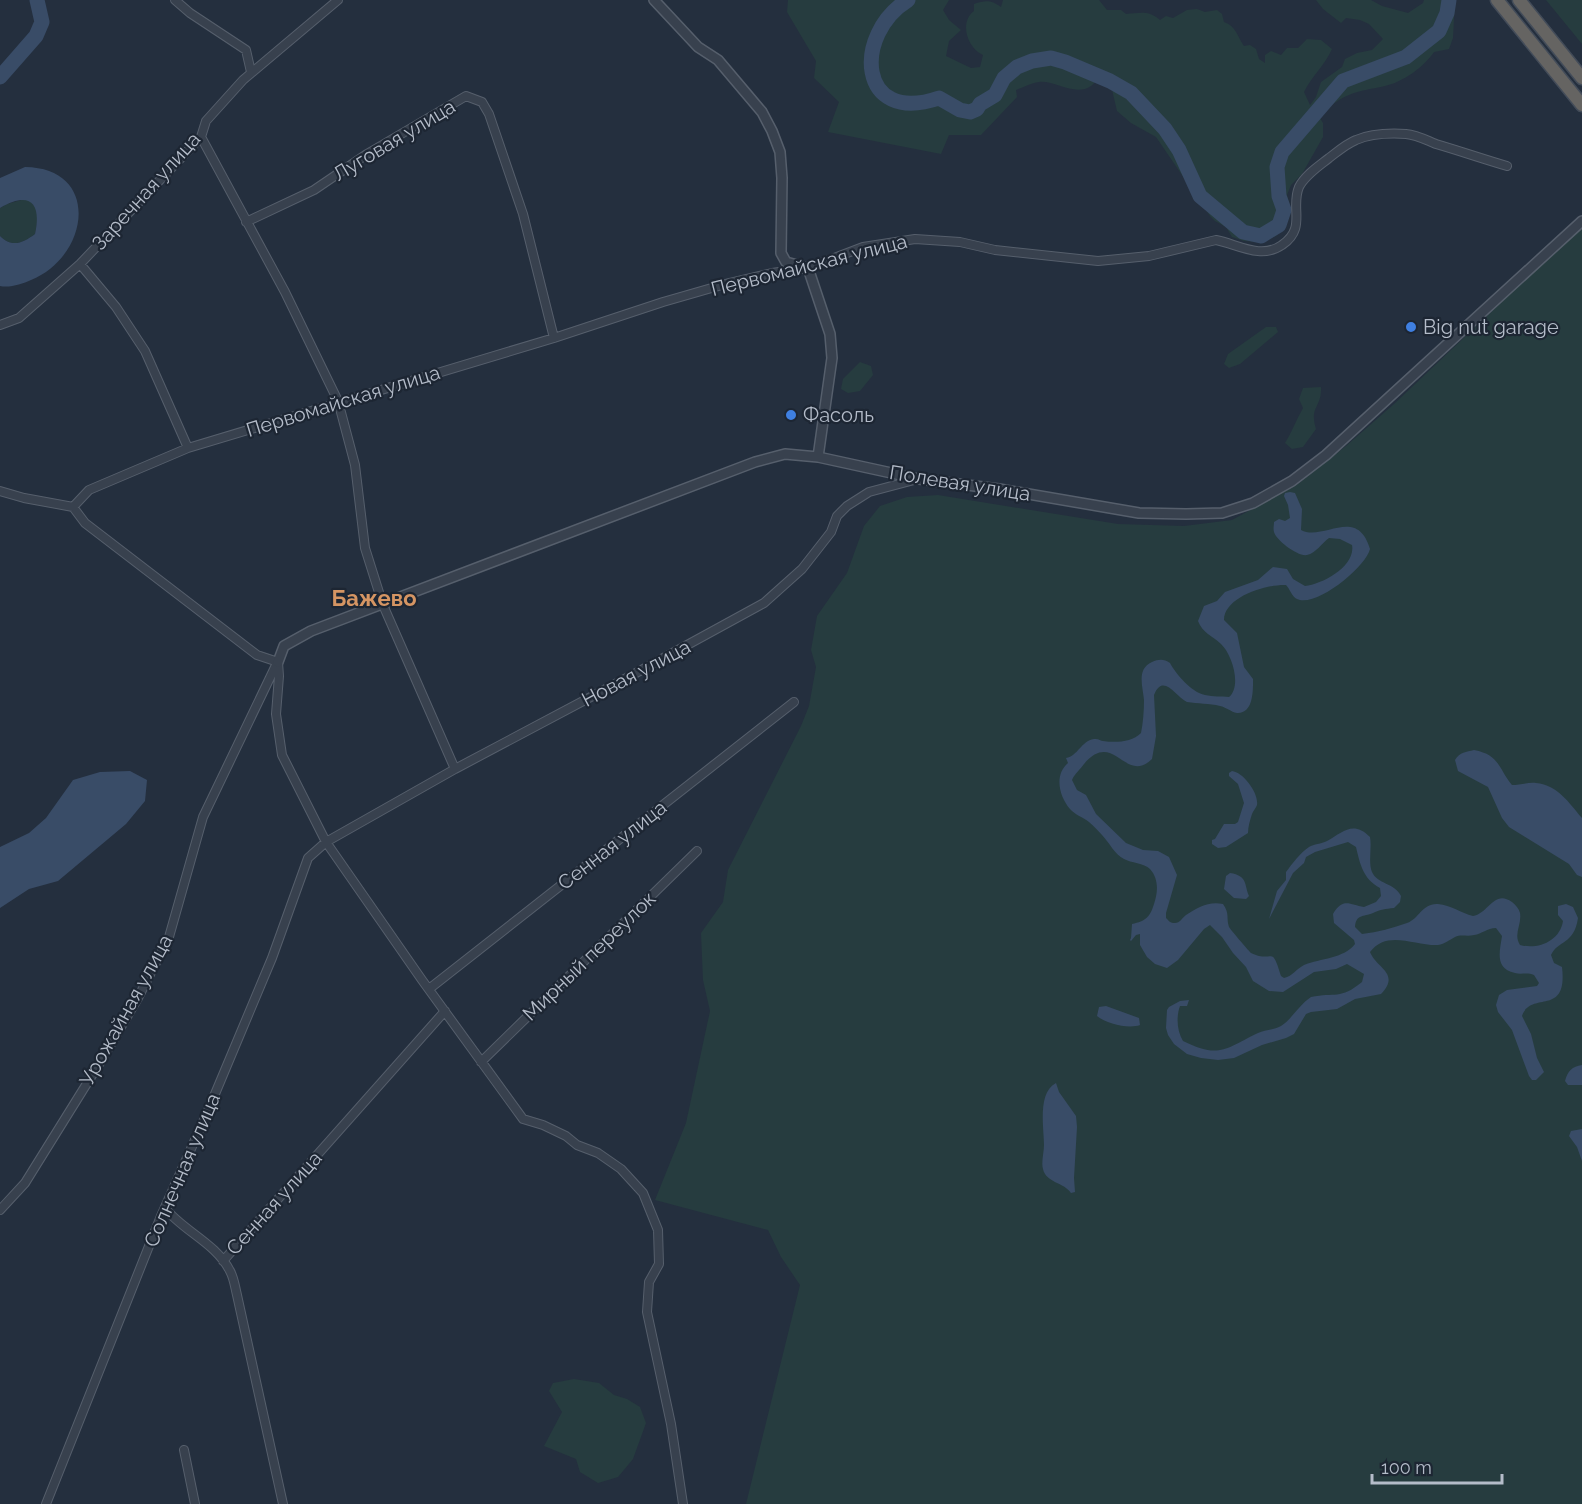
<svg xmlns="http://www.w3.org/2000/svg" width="1582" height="1504" font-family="Raleway,sans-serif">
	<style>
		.green { fill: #263c3f }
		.water { fill: #394c67 }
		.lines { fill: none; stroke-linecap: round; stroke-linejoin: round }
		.river { stroke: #394c67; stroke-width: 15 }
		.minor-casing { stroke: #565f6c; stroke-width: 10 }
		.tertiary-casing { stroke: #565f6c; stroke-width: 12 }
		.trunk-casing { stroke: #434c59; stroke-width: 15 }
		.minor { stroke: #38414e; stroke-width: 8 }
		.tertiary { stroke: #38414e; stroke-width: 9 }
		.trunk { stroke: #656462; stroke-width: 12 }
		.shop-dot { fill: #3f7fe0; stroke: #1d2633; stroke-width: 2 }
		.labels { text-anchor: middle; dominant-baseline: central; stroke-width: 4.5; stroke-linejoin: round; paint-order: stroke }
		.street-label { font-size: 20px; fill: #b4bcc9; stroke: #1d2633 }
		.poi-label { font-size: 20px; fill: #b4bcc9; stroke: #1d2633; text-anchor: start }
		.quarter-label { font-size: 22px; font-weight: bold; fill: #d59563; stroke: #1d2633 }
	</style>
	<rect width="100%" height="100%" fill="#242f3e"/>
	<path class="green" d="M788 0H949L943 10 949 20 961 30 949 41 946 56 971 68 980 67 983 55C967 48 959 22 974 11V4C986 0 991 0 1001 7L1003 0H1099L1107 10H1121L1126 14C1140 13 1149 10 1160 20L1166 16 1173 18 1187 10 1197 9 1205 12 1217 10 1222 14 1224 22C1236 26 1237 36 1244 46L1250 45 1256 49 1259 59 1265 63V55L1271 51 1281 55 1287 48H1298L1307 39 1321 40 1332 49C1325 65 1312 76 1304 92L1310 105 1316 97 1321 82 1342 67 1345 59 1357 53 1372 50 1383 39 1369 24 1360 20 1346 18 1341 23 1323 9 1316 0H1371L1382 6 1408 13 1423 3 1424 0H1455L1453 38 1449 49 1434 52C1424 67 1403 82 1385 86 1373 89 1360 90 1349 95 1336 100 1329 108 1318 115L1323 123V137L1302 174 1291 185 1287 195 1291 209 1286 223 1276 236 1262 242 1244 241 1232 237 1226 227 1215 221 1210 216 1156 137 1131 123 1117 111 1110 81 1112 76 1104 72C1100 76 1095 83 1091 86 1075 97 1055 80 1039 82 1031 83 1024 87 1016 90L1017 97 981 135H949L941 154 828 132 839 102 814 78 816 61 787 12Z
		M1546 0H1582V44Z
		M25 199C41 203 38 221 35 234 23 243 12 248 0 236V208L7 204Z
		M1582 226V1504H746L800 1285 781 1257 768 1230 655 1200 686 1123 710 1011 703 980 701 933 723 902 728 870 801 726 809 706 816 667 811 650 817 616 847 573 864 526 880 506 907 497 938 495 1118 524 1184 526 1232 520 1298 484 1346 446 1394 404Z
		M1266 327H1276L1278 332 1240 364 1229 368 1224 364 1228 354Z
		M860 362 871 366 873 375 860 391 848 393 841 389 843 379Z
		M1321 387C1322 408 1309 406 1316 429L1303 447 1292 449 1285 443C1292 432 1296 420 1303 408L1299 399 1303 388Z
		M574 1379 599 1383 614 1395 627 1399 640 1407 646 1423 633 1459 618 1477 598 1483 580 1472 576 1459 544 1446 562 1412 549 1391 553 1383Z"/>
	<path class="water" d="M25 167C101 168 90 256 31 280 22 284 10 288 0 286V236C12 248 23 243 35 234 42 202 29 191 0 208V178Z
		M1290 492 1295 493 1302 509 1301 530C1323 542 1357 505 1370 549 1366 567 1316 608 1297 599 1292 597 1290 589 1286 585 1267 584 1224 597 1224 620L1237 633 1244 667 1253 679C1253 689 1254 714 1237 713 1231 712 1226 707 1220 706 1209 703 1198 704 1187 702 1176 697 1163 672 1154 695L1156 736 1152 759C1125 785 1114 729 1084 764 1080 770 1075 773 1072 780L1077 790 1086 795 1096 814 1126 843 1143 850 1158 851 1169 857 1177 875 1166 913V918C1169 921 1170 923 1175 923 1180 923 1182 918 1186 915 1198 907 1209 901 1223 904 1230 914 1226 918 1229 927 1230 929 1248 950 1251 953 1274 964 1271 943 1281 976L1284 978C1293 976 1296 969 1304 965 1321 958 1343 959 1355 944L1354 940 1334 923 1333 914C1343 897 1350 905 1364 907L1376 902 1381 896 1380 888C1363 879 1360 864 1356 847L1348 842 1315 852 1306 857 1304 863 1293 873 1269 919 1277 891 1286 880V872C1292 864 1300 853 1309 847 1314 844 1321 844 1327 841 1343 832 1353 820 1370 837 1372 848 1368 862 1372 872 1377 884 1395 883 1401 896L1400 902 1394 908C1385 909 1381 909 1373 913 1363 917 1356 914 1355 927L1362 934C1378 932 1393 928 1407 923 1419 919 1422 903 1438 904 1451 905 1461 913 1473 916 1489 913 1494 889 1512 902 1516 905 1519 909 1520 913 1522 925 1513 934 1520 945 1538 950 1560 941 1563 921L1558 915V906L1566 904 1573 907 1578 918C1574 945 1558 940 1551 955L1554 963 1562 967C1568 1018 1531 990 1522 1016L1531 1034 1537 1058 1544 1072 1536 1080H1532L1529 1076 1512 1030 1498 1012 1496 1005 1499 995 1507 990 1537 986 1539 983 1534 975C1527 972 1521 975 1515 973 1494 969 1500 950 1502 936L1496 928C1487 928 1482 934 1474 935 1467 937 1461 934 1455 937 1449 940 1445 944 1438 945 1415 946 1387 929 1370 952 1376 968 1401 973 1381 994L1355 999 1337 1009 1311 1012 1306 1014 1294 1034 1286 1038 1262 1045 1234 1058 1218 1060 1201 1058 1187 1054 1174 1044 1168 1035 1166 1028 1167 1010 1169 1007 1180 1001 1189 1000 1187 1006H1180C1176 1017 1177 1031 1183 1041 1219 1059 1225 1049 1258 1033 1265 1030 1274 1030 1281 1026 1291 1020 1299 1005 1311 997 1335 992 1340 1000 1362 982L1364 974 1347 964 1336 969 1314 972 1283 992 1269 991 1253 981 1246 967 1233 953 1222 937 1210 925 1204 929 1178 960 1167 968 1155 964 1147 957 1140 945V934L1136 935 1131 941 1130 940 1131 938 1132 924C1146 921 1150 917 1154 904 1158 892 1159 879 1150 869 1144 863 1131 863 1124 859 1115 855 1109 842 1102 835 1098 831 1094 826 1089 822 1083 817 1075 815 1070 809 1059 796 1054 775 1068 763L1066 758C1078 756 1081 741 1094 739 1100 739 1098 740 1103 741 1116 743 1132 742 1141 733 1143 723 1144 711 1144 700 1143 687 1136 669 1152 662 1159 659 1164 659 1170 663 1176 674 1191 692 1205 695 1213 697 1221 696 1229 697 1242 686 1232 654 1221 644 1212 635 1203 634 1198 621L1204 606 1217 601 1225 592 1258 580 1273 567 1287 569 1293 579 1305 586C1323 584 1356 566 1352 545L1340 539 1329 538C1322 543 1316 553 1307 555 1298 557 1276 540 1274 532 1273 528 1274 526 1274 522L1279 519 1285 521 1290 518 1288 505 1284 496 1285 493Z
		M1474 750C1500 755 1498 768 1512 785 1520 785 1529 782 1536 783 1558 785 1569 803 1582 818V877L1577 875 1569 864 1509 827 1502 818 1488 787 1458 771 1455 760C1460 752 1466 752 1474 750Z
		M130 771 147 780 145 801 126 824 58 881 29 889 0 908V847L29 833 46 818 73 780 100 772Z
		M1232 771C1243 772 1259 793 1257 805 1256 808 1253 811 1252 814 1250 820 1248 827 1248 833L1226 847 1218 848 1212 844V840L1215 839 1224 824H1235L1238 822 1244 803 1238 784 1229 776V773Z
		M1230 873C1248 876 1244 884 1249 896L1246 899 1234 898 1224 889 1226 876Z
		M1106 1006 1139 1018 1140 1025C1129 1029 1107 1024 1097 1016L1099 1007Z
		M1582 1065V1085H1568L1565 1081C1568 1070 1572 1067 1582 1065Z
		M1056 1083 1059 1092 1076 1116 1077 1127 1074 1178 1075 1192 1071 1193C1064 1182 1046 1183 1043 1169 1041 1163 1044 1152 1044 1145 1044 1128 1037 1093 1056 1083Z
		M1582 1129V1161L1577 1147 1569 1136 1571 1131Z"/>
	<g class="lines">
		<path class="river" d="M908 0C853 34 857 126 939 98L960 110 970 112 977 109 980 104 995 95 1004 78 1017 67 1032 61 1051 58 1065 62 1110 81 1131 93 1165 129 1179 150 1200 196 1243 232 1261 236 1279 225 1284 210 1279 196 1277 167 1282 152 1343 81 1406 57 1439 31 1447 13 1449 0
			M0 77 36 36 42 22 37 0"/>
		<g class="minor-casing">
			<path id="minor" d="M175 0 190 13 246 50 251 72
				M201 137 285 292 338 401 355 465 365 548 383 605 455 769
				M246 222 314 190 367 154 466 96 482 102 489 114 523 214 554 338
				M80 264 116 307 145 351 188 448
				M0 325 19 318 80 264 201 137 206 121 243 80 338 0
				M0 491 24 498 73 507 85 523 257 655 278 662
				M73 507 89 490 188 448 554 338 663 302 729 283 772 273 808 268 863 247 915 239 960 242 995 250 1098 261 1149 256 1216 240C1237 244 1261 260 1282 245 1307 228 1290 208 1299 187 1305 175 1319 166 1329 158 1337 152 1346 144 1356 140 1370 134 1390 133 1406 134 1417 135 1426 140 1436 144 1460 151 1483 159 1507 166
				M278 662 279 676 276 714 282 755 326 842 422 980 523 1119 543 1125 566 1136 577 1145 598 1153 621 1169 643 1193 658 1230 659 1264 649 1282 647 1312 671 1424 683 1504
				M429 989 794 702
				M481 1062 697 851
				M165 1208C183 1231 216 1243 230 1271 234 1278 235 1287 237 1295L283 1504
				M0 1210 25 1183 104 1056 138 998 169 937 203 817 277 663
				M223 1261 445 1011
				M184 1450 195 1504
				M46 1504 161 1216 207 1113 272 958 308 858 326 842 455 769 636 673 764 603 802 569 831 532 837 516 847 506 869 492 918 479"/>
		</g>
		<g class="tertiary-casing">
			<path id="tertiary" d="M654 0 698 47 718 60 762 112 772 131 780 152 782 178 781 253 786 262 808 268 830 334 832 358 818 457
				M278 662 284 646 311 631 755 462 785 454 818 457 919 479 999 489 1139 513 1186 514 1222 513 1253 503 1292 481 1326 455 1582 221"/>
		</g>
		<g class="trunk-casing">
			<path id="trunk" d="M1497 0 1582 105
				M1519 0 1582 78"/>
		</g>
		<use href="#minor" class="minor"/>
		<use href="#tertiary" class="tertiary"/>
		<use href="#trunk" class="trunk"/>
	</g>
	<g class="shop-dot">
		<circle cx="1411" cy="327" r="6"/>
		<circle cx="791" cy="415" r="6"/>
	</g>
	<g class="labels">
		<g class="street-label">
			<text transform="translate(394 140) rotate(-31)">Луговая улица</text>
			<text transform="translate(146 191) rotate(-48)">Заречная улица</text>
			<text transform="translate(809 265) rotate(-14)">Первомайская улица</text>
			<text transform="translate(343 401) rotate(-17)">Первомайская улица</text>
			<text transform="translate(960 483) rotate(9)">Полевая улица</text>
			<text transform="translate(636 673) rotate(-28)">Новая улица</text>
			<text transform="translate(612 845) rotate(-38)">Сенная улица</text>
			<text transform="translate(589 956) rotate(-44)">Мирный переулок</text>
			<text transform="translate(126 1010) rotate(-61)">Урожайная улица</text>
			<text transform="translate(182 1170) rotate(-67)">Солнечная улица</text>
			<text transform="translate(274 1203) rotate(-48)">Сенная улица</text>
		</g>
		<g class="poi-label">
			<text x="1423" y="327">Big nut garage</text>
			<text x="803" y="415">Фасоль</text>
		</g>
		<g class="quarter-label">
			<text x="374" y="598">Бажево</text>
		</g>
	</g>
	<path d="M1372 1474v9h130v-9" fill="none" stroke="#b4bcc9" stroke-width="3"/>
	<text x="1381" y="1474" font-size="18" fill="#b4bcc9" stroke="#1d2633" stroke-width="4.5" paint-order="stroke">100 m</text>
</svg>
